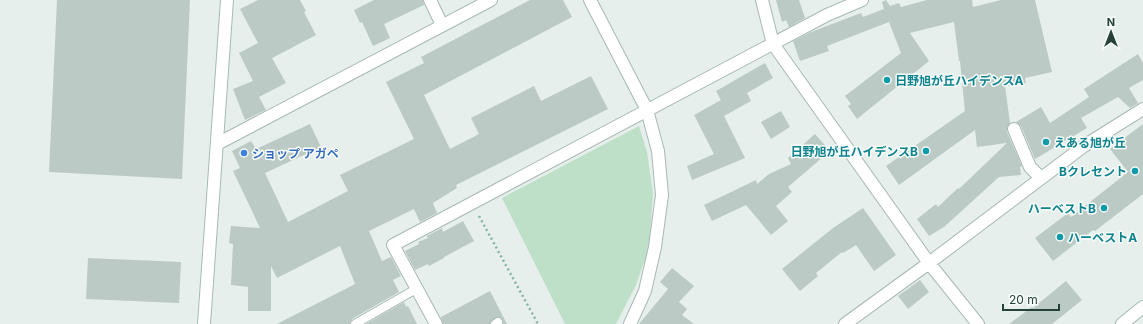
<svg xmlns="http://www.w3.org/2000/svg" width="1143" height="324" font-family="Inter,'Noto Sans JP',sans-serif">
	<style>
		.green { fill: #bfe0c8 }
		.building { fill: #bbcac4 }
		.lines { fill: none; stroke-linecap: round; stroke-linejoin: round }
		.lane-casing { stroke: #a8b8b2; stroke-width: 10 }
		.street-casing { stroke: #a8b8b2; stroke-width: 14 }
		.secondary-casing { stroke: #a4bbb3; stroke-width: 14 }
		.path { stroke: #86b3a5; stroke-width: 2.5; stroke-dasharray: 2 3; stroke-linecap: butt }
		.lane { stroke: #fff; stroke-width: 8 }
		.street { stroke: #fff; stroke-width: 12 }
		.secondary { stroke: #fff; stroke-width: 12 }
		.culture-dot { fill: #0f9aa8; stroke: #f7fbf9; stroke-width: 1.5 }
		.shop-dot { fill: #3f7fe0; stroke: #f7fbf9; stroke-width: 1.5 }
		.labels { text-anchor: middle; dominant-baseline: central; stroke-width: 3; stroke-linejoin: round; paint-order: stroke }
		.culture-label { font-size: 12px; font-weight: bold; fill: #0d838f; stroke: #f7fbf9; text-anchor: start }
		.shop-label { font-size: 12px; font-weight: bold; fill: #366cbe; stroke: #f7fbf9; text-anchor: start }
	</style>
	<rect width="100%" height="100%" fill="#e6efeb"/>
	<path class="green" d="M639 126 647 152 653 193 649 248 636 285 616 324H565L502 198Z"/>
	<path class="building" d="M57 0H190L182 179 49 172Z
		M258 0H300L306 11 304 12 316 35 272 58 286 83 259 97 266 110 245 120 233 89 253 81 239 53 258 43 240 9Z
		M374 0H423L424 5 384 24 390 38 373 46 362 22 360 23 354 10Z
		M530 0H563L572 17 424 95 450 149 479 134 471 118 534 86 541 101 591 76 608 109 456 185 457 188 433 203 437 213 420 222 414 209 369 231 382 261 391 257 401 276 393 280 399 292 352 319 350 324H277L355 284 340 246 277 278 271 266V311H248V287L231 285 233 244 229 243 231 226 260 228 233 171 240 168 232 151 251 141 256 149 310 124 321 147 265 173 288 222 348 191 340 175 414 139 386 82 424 63 421 57Z
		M776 0H799L805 18 789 27 786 20 782 22Z
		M886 0 890 6 899 3 901 7 927 0H972L973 7 1001 0H1035L1052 72 1025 78 1026 83 1005 86 1010 123 1007 128V132L1022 166 1020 167 1021 175 999 177 944 227 929 236 917 219 936 204 938 207 958 188 959 189 1007 143 977 147 975 130 899 185 886 166 965 111V112L960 61H959L954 22 910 33 929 61 857 119 848 106 851 104 845 96 901 53 889 22 827 46 829 51 800 61 793 41 811 32 861 13 863 17 884 9 882 2Z
		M1138 54 1143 63V80L1129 88 1138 103 1130 108 1118 97 1081 118 1087 128 1035 159 1021 126 1016 122 1041 107 1050 123 1089 97 1084 89Z
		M765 63 773 78 747 93 751 101 724 116 745 158 692 180 687 166 714 154 694 115 721 100 716 91Z
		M781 111 790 127 771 139 761 122Z
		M1143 124V194L1095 231 1093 230 1053 261 1035 238 1068 213 1071 217 1128 172 1110 149Z
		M815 134 830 151 788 187 792 192 776 206 788 221 771 235 746 205 712 221 704 205 756 180 757 184 769 174 791 164 788 158Z
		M863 208 896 255 874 271 856 245 843 253 842 252 816 273 818 276 800 291 782 269 833 228Z
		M463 221 474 241 444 257V258L429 266 428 264 415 270 405 251 419 244 418 242 428 238 427 236 442 228 443 232Z
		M88 258 181 262 179 303 86 299Z
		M672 268 694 286 679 302 687 309 682 315 694 324H639L668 289 660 282Z
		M920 280 929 292 908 309 898 296Z
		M1066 281 1082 300 1052 324H1009L1032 307 1033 308Z
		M490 291 507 324H503L502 319 498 317 492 320 490 324H443L441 317Z
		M404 302 406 307 408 306 417 324H366Z"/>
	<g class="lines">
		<g class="lane-casing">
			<path id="lane" d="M355 324 416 289
				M495 324 498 322"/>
		</g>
		<g class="street-casing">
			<path id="street" d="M430 0 442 25
				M590 0 647 110 658 151 662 195 655 247 645 291 630 324
				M762 0 773 44 929 263 978 324
				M1014 129 1030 167 1041 178
				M217 144 491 0
				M436 324 393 245 827 15 862 0
				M845 324 929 263 1084 146 1143 109"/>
		</g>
		<g class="secondary-casing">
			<path id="secondary" d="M204 324 227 0
				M1122 324 1143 307"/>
		</g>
		<path class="path" d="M479 216 538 324"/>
		<use href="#lane" class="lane"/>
		<use href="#street" class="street"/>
		<use href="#secondary" class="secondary"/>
	</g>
	<g class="culture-dot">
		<circle cx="887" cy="80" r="4"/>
		<circle cx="1046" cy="142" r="4"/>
		<circle cx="926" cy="151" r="4"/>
		<circle cx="1135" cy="171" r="4"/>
		<circle cx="1104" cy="208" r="4"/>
		<circle cx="1060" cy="237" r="4"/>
	</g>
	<circle class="shop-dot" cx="244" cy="153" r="4"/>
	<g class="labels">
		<g class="culture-label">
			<text x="895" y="80">日野旭が丘ハイデンスA</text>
			<text x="1054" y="142">えある旭が丘</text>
			<text x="918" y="151" text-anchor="end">日野旭が丘ハイデンスB</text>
			<text x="1127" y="171" text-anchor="end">Bクレセント</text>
			<text x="1096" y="208" text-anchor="end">ハーベストB</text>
			<text x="1068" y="237">ハーベストA</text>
		</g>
		<g class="shop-label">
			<text x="252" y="153">ショップ アガペ</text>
		</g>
	</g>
	<g transform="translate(1111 32)" stroke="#f7fbf9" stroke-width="3" paint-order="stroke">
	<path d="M0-3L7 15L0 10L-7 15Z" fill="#24423a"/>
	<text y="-6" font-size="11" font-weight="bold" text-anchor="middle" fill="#24423a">N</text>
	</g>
	<path d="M1003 304v6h56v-6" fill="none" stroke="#24423a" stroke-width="2"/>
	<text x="1009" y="304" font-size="12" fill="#24423a" stroke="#f7fbf9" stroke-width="3" paint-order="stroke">20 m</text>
</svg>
